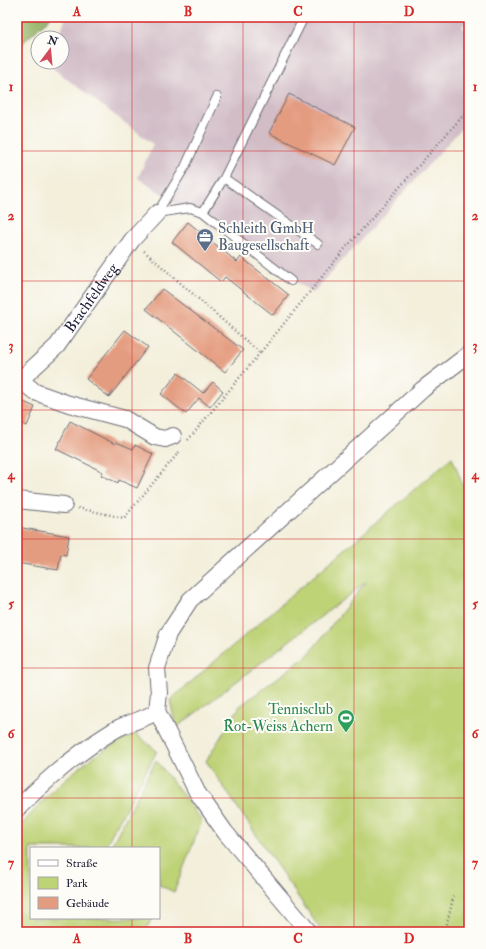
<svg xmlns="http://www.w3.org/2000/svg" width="486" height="949" font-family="'IM FELL Double Pica',serif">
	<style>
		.industrial { fill: #d2bdc7 }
		.green { fill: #bed276; stroke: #707a58 }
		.forest { fill: #96b467; stroke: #5c6b51 }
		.building { fill: #e49c80 }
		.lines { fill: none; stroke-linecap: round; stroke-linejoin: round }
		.lane-casing { stroke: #6b6a73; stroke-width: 10 }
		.street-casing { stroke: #6b6a73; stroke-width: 18 }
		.path { stroke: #6b6a73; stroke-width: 2.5; stroke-dasharray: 1 3; stroke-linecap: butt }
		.lane { stroke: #fff; stroke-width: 8 }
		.street { stroke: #fff; stroke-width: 16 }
		.grid { fill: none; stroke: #d62828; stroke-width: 1; stroke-opacity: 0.55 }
		.labels { text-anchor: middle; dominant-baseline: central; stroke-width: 4; stroke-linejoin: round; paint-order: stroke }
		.service-label { font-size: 15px; fill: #4e5e75; stroke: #fdfcf7; text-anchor: start }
		.street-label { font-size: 15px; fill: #22223b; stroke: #fdfcf7 }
		.leisure-label { font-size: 15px; fill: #27864d; stroke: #fdfcf7; text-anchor: end }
		.neatline { fill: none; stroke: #d62828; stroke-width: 1.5 }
		.grid-label { font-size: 13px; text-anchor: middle; font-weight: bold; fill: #d62828 }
	</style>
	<rect width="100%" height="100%" fill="#fdfcf7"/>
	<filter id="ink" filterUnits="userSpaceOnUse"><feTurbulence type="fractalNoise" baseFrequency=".025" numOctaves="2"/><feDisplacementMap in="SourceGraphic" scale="8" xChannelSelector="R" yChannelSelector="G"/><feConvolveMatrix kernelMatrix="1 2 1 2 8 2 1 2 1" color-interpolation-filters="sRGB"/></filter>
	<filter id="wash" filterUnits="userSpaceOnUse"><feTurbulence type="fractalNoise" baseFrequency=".012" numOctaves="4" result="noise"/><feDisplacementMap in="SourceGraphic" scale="16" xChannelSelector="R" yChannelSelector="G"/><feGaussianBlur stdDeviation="0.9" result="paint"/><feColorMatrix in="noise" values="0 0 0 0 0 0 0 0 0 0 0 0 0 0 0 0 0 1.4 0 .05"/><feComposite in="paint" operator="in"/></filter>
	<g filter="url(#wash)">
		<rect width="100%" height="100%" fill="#f3efdb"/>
		<path class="industrial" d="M66 17H469L462 27 469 33V120L313 293 138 178 153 144 47 64 48 62H62V38H58Z"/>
		<path class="green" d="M452 457 469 501V932H322L206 761 240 706 308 655 366 582 176 728 170 700Z
			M136 734 157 751 104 848H31V918H152L145 932H17V831C47 792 90 752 136 734Z
			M156 760 202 821 174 892 159 885V848H110Z"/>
		<path class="forest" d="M17 17H51L17 48Z"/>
		<g id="blocks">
			<path class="building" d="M289 94 355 127 335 165 269 133Z
				M188 222 237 262 241 257 289 295 273 315 225 277 221 282 172 242Z
				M162 289 243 350 225 372 146 309Z
				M125 330 148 347 109 397 86 379Z
				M178 373 203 393 213 382 223 391 210 407 199 398 186 414 161 394Z
				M17 399 35 407 27 426 17 422Z
				M70 421 115 444 116 442 133 449 135 445 153 454 137 488 119 480 118 483 101 475 103 472 56 449Z
				M17 527 69 536 66 555 61 554 58 570 17 563Z"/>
		</g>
	</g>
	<g filter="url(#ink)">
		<use href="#blocks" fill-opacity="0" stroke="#6b6a73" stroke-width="1"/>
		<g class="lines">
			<g class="lane-casing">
				<path id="lane" d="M224 178 304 17
					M203 212 224 178 318 244
					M157 213 190 208 203 212 291 281
					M157 213 185 167 217 97"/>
			</g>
			<g class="street-casing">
				<g id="street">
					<path d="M17 377 35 392 69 404 125 419 155 437 165 439 173 436"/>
					<path id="s1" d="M21 379 57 346 132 240 157 213"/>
					<path d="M17 500 64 505"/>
					<path d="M17 809C46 780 77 753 113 731 127 722 143 721 157 711"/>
					<path d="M309 932 225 832 197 792 157 711 159 693 157 668 168 634 190 600 423 389 469 354"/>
				</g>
			</g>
			<path class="path" d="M144 251 260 353 343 251 469 109
				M188 440 260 353
				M78 508 124 518 179 452
				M445 932 454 894"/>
			<use href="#lane" class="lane"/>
			<use href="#street" class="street"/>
		</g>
	</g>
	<path class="grid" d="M132 17V848M243 17V932M354 17V932M17 151H469M17 281H469M17 410H469M17 539H469M17 668H469M17 798H469M132 918V932"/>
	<defs>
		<g id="office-pin" transform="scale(0.9)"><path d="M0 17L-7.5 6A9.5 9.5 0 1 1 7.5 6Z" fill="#5c6f8a" stroke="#fdfcf7"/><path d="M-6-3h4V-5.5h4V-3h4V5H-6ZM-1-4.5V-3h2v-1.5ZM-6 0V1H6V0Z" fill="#fff"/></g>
		<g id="stadium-pin" transform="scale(0.9)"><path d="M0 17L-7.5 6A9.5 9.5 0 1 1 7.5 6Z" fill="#2e9e5b" stroke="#fdfcf7"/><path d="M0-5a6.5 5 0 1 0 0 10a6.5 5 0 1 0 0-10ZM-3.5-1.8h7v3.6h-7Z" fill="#fff"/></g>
	</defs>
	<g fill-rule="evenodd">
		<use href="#office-pin" x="205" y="237"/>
		<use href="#stadium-pin" x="346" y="718"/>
	</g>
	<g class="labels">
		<g class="service-label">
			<text x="218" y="228">Schleith GmbH<tspan x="218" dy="17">Baugesellschaft</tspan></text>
		</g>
		<g class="street-label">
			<text stroke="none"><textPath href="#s1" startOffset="108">Brachfeldweg</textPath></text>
		</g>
		<g class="leisure-label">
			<text x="333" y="709">Tennisclub<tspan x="333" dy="17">Rot-Weiss Achern</tspan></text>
		</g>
	</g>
	<rect width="486" height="949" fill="none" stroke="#fdfcf7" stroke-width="44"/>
	<rect x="30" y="847" width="130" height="72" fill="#fdfcf7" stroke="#a5a5ac"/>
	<rect x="38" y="860" width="20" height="6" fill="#ffffff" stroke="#a5a5ac"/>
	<text x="66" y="867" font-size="12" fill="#22223b">Straße</text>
	<rect x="38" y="877" width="20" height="12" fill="#bed276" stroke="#a5a5ac"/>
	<text x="66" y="887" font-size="12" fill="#22223b">Park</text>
	<rect x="38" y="897" width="20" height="12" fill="#e49c80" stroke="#a5a5ac"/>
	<text x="66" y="907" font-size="12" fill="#22223b">Gebäude</text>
	<g transform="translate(50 50) rotate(16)"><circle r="19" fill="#fdfcf7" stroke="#a5a5ac"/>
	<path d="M0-3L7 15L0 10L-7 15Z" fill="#d1495b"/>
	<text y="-6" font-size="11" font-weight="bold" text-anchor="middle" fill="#22223b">N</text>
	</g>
	<rect x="22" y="22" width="442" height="905" class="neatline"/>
	<g class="grid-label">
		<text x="77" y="16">A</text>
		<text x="188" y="16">B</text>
		<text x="298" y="16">C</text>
		<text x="409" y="16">D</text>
		<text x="11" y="91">1</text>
		<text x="475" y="91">1</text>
		<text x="11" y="220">2</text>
		<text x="475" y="220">2</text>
		<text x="11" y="350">3</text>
		<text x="475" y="350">3</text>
		<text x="11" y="479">4</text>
		<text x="475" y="479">4</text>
		<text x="11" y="608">5</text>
		<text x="475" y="608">5</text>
		<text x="11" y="738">6</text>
		<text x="475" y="738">6</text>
		<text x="11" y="867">7</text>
		<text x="475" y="867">7</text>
		<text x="77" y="943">A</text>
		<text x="188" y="943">B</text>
		<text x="298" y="943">C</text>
		<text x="409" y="943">D</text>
	</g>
</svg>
